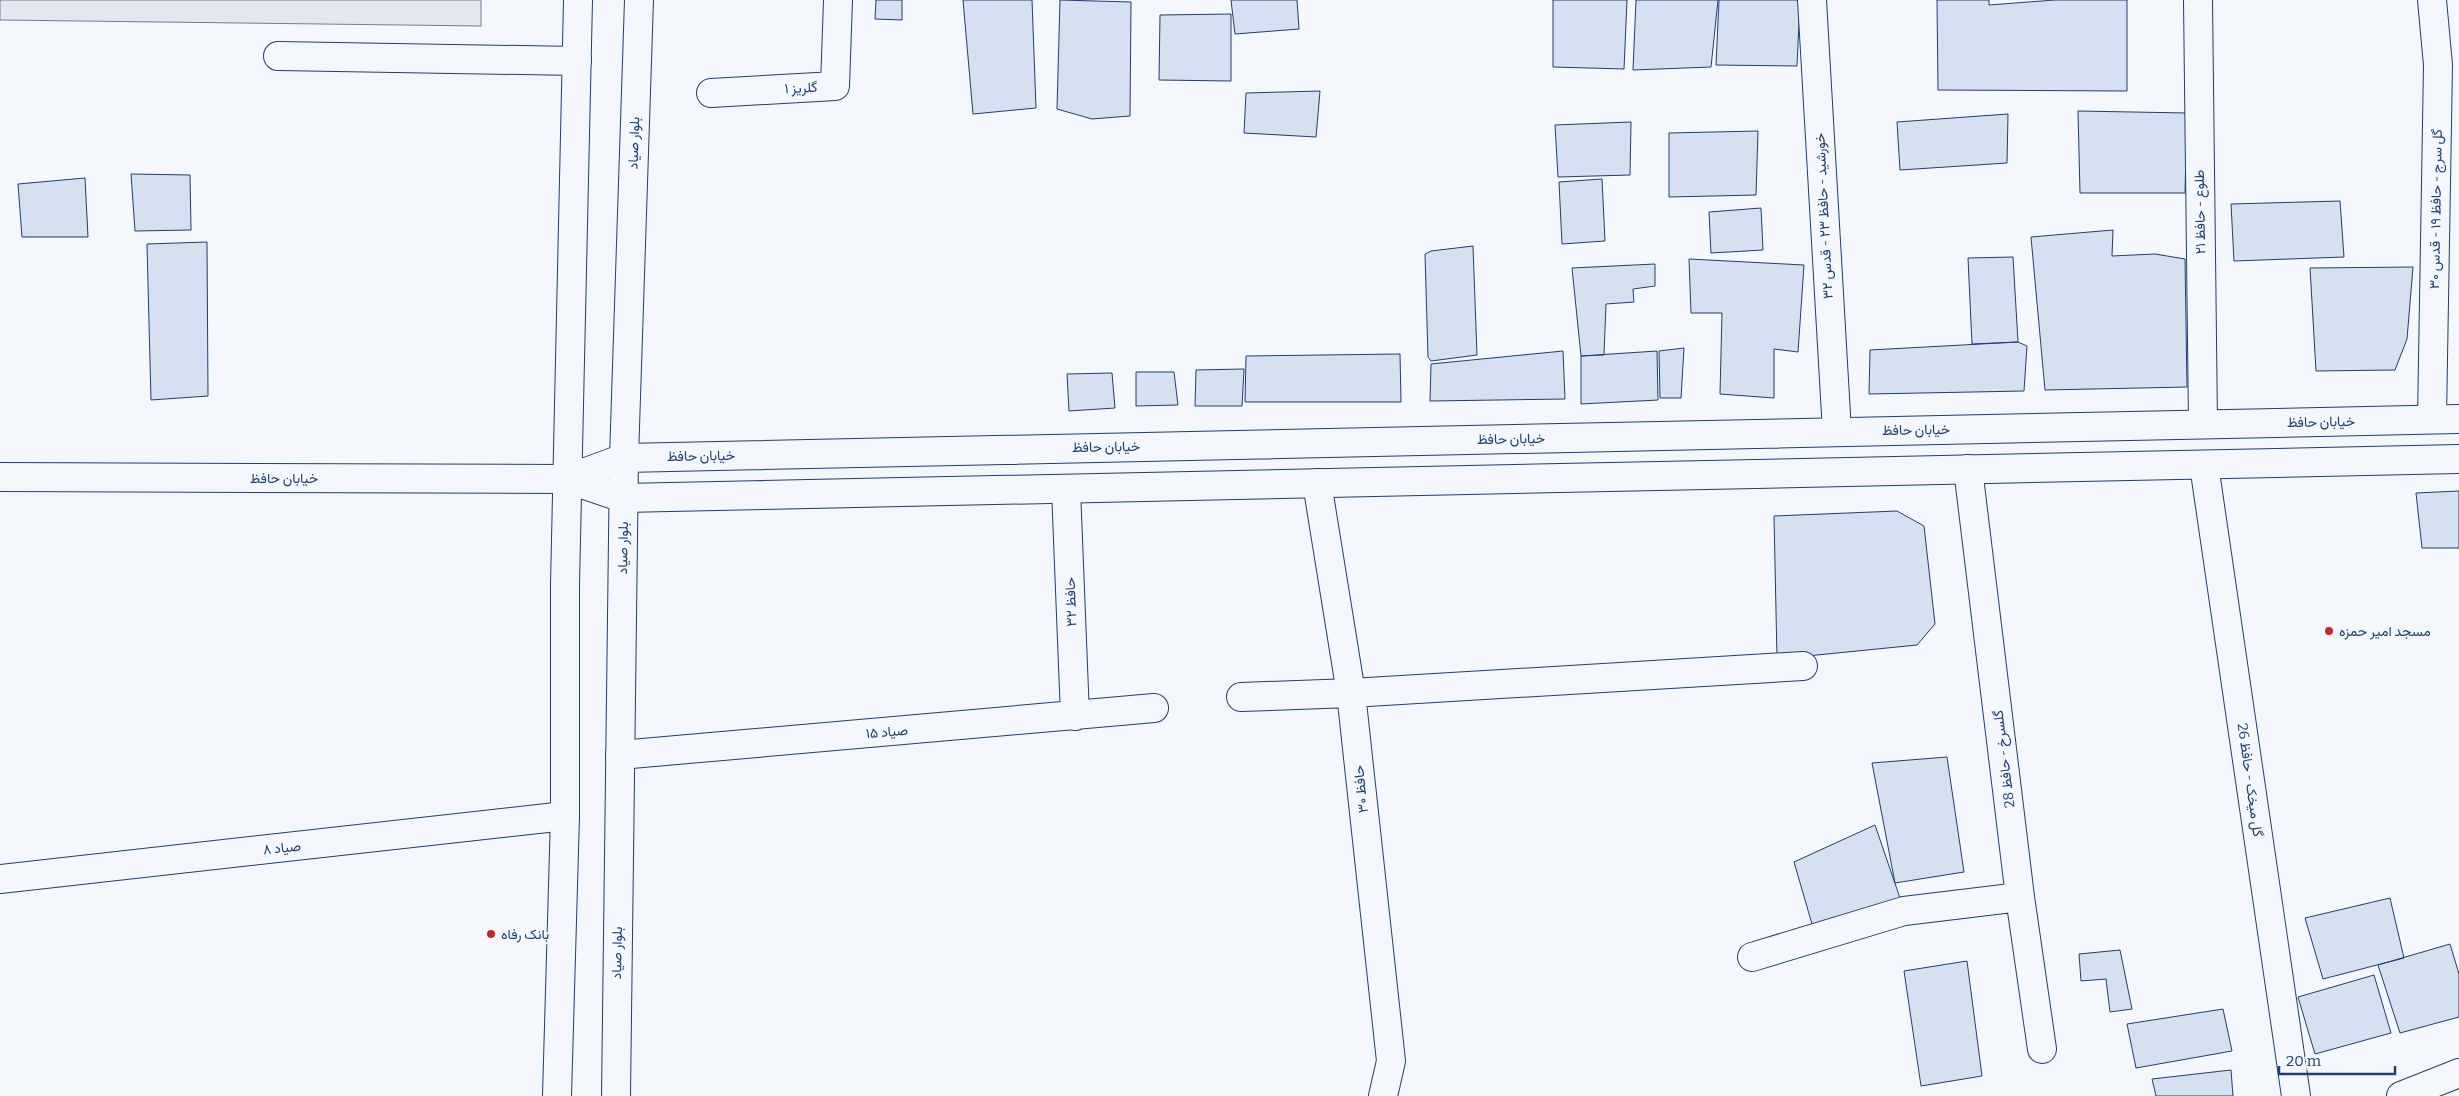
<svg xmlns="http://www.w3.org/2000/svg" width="2459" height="1096" font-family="Bitter,Vazirmatn,serif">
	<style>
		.parking { fill: #e3e8f0; stroke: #687fa3 }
		.building { fill: #d5e0f0; stroke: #1d3f73 }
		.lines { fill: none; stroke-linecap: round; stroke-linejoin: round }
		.street-casing { stroke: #1d3f73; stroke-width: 30 }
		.secondary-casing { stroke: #1d3f73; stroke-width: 30 }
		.street { stroke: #f4f7fb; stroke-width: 28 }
		.secondary { stroke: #f4f7fb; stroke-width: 28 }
		.poi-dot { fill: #c62828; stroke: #f4f7fb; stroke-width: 2 }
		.labels { text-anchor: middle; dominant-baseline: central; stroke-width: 4; stroke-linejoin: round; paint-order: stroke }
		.street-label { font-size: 14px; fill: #1d3f73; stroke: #f4f7fb }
		.poi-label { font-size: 14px; fill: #1d3f73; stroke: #f4f7fb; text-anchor: start }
	</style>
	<rect width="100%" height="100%" fill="#f4f7fb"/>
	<path class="parking" d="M0 0H481V26L0 20Z"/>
	<path class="building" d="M876 0H902V20L875 19Z
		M963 0H1032L1036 108 973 114Z
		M1060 0 1131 2 1130 116 1092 119 1057 109Z
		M1231 0H1297L1299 29 1235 34Z
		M1553 0H1627L1624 69 1553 67Z
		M1636 0H1718L1711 67 1633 70Z
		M1719 0H1800L1797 66 1716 65Z
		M1937 0H1989V5L2055 0H2127V91L1938 90Z
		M1231 14V81L1159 80 1160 15Z
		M1320 91 1316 137 1244 133 1246 93Z
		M2078 111 2187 113 2185 193H2080Z
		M2008 114 2007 163 1900 170 1897 122Z
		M1631 122 1630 175 1558 177 1555 125Z
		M1758 131 1756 195 1669 197V133Z
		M131 174 190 175 191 230 135 231Z
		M85 178 88 237H22L18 184Z
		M1602 179 1605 241 1562 244 1559 182Z
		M2340 201 2344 257 2234 261 2231 204Z
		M1761 208 1763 250 1711 253 1709 212Z
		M2113 230 2112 256 2155 254 2185 259 2187 387 2045 390 2031 237Z
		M207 242 208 396 151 400 147 244Z
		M1473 246 1477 355 1431 361 1428 357 1425 254 1431 251Z
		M2013 257 2018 342 1972 344 1968 258Z
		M1689 259 1804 265 1798 352 1774 349V398L1720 394 1722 313H1691Z
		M1655 264V286L1633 289 1634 302 1606 304 1604 355 1581 356 1572 268Z
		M2413 267 2407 339 2395 370 2316 371 2310 268Z
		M2018 342 2027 346 2024 391 1869 394 1870 350Z
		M1684 348 1681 398H1660L1659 351Z
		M1563 351 1565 399 1430 401 1431 364Z
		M1657 351 1658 400 1581 404V356Z
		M1400 354 1401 402H1245L1246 356Z
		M1244 369 1242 406H1195L1196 370Z
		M1136 372H1174L1178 405 1136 406Z
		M1112 373 1115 408 1069 411 1067 374Z
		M2459 491V548H2422L2416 493Z
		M1897 511 1924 526 1935 624 1917 645 1777 659 1774 516Z
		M1947 757 1964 872 1895 883 1872 763Z
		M1875 825 1901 901 1814 931 1794 862Z
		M2390 898 2404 958 2323 979 2305 918Z
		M2450 944 2459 974V1017L2400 1033 2378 965Z
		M2120 950 2132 1009 2110 1012 2106 979 2081 981 2079 954Z
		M1967 961 1982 1076 1921 1086 1904 971Z
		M2374 975 2391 1033 2315 1054 2298 997Z
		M2223 1009 2232 1051 2136 1068 2127 1024Z
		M2231 1070 2233 1096H2156L2152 1079Z"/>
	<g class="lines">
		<g class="street-casing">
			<path id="street" d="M1812 0 1837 432
				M2198 0 2203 424
				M2432 0 2438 65 2432 419
				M278 56 577 61
				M711 93 835 86 838 0
				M2204 465 2296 1096
				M1968 469 2020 897 2042 1049
				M1317 483 1351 693 1391 1061 1383 1096
				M1066 489 1075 716
				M1241 697 1351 693 1803 666
				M620 755 1154 708
				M0 879 565 816
				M1752 957 1904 911 2020 897
				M2401 1096 2459 1073"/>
		</g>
		<g class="secondary-casing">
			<path id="secondary" d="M0 477 567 479 623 498 2459 459
				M567 479 624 458 2459 419
				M557 1096 565 816V585L578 0
				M616 1096 624 458 639 0"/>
		</g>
		<use href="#street" class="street"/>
		<use href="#secondary" class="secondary"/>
	</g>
	<g class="poi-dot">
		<circle cx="2329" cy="631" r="5"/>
		<circle cx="491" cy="934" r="5"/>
	</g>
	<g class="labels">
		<g class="street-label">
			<text transform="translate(801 88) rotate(-3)">گلریز ۱</text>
			<text transform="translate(634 143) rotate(-88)">بلوار صیاد</text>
			<text transform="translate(2436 209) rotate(-89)">گل سرج - حافظ ۱۹ - قدس ۳۰</text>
			<text transform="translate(2200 212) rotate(-91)">طلوع - حافظ ۲۱</text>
			<text transform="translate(1824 216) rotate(-93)">خورشید - حافظ ۲۳ - قدس ۳۲</text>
			<text transform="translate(2321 422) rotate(-1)">خیابان حافظ</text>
			<text transform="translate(1916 430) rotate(-1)">خیابان حافظ</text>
			<text transform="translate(1511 439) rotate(-1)">خیابان حافظ</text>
			<text transform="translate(1106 447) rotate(-1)">خیابان حافظ</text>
			<text transform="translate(701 456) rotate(-1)">خیابان حافظ</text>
			<text x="284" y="478">خیابان حافظ</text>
			<text transform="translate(623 548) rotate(-89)">بلوار صیاد</text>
			<text transform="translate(1071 602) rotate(-92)">حافظ ۳۲</text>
			<text transform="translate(887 732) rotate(-5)">صیاد ۱۵</text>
			<text transform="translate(2004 759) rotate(-97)">گلسرخ - حافظ 28</text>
			<text transform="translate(2250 780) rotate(82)">گل میخک - حافظ 26</text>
			<text transform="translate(1361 789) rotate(-96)">حافظ ۳۰</text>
			<text transform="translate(282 848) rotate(-6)">صیاد ۸</text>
			<text transform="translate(617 953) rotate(-89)">بلوار صیاد</text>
		</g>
		<g class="poi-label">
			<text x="2339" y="631">مسجد امیر حمزه</text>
			<text x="501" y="934">بانک رفاه</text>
		</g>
	</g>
	<path d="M2279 1066v8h116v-8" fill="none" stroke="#1d3f73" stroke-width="2.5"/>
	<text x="2286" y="1066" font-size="15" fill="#1d3f73" stroke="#f4f7fb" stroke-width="4" paint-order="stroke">20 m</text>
</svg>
